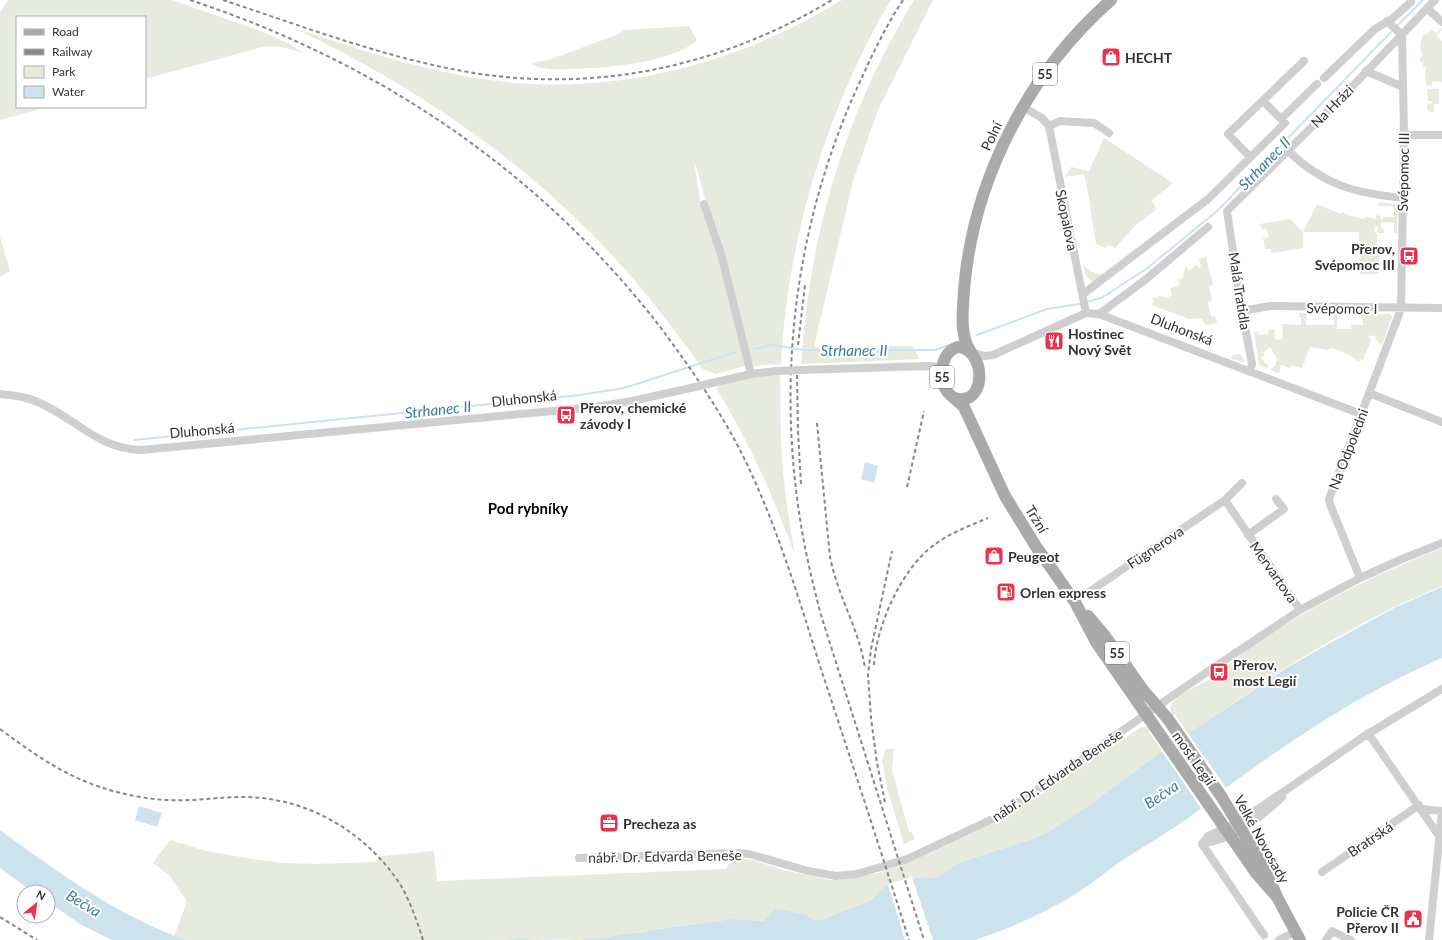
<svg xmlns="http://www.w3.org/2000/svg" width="1442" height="940" font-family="Lato,sans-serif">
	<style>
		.green { fill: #e6ebdd; fill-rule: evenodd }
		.water { fill: #cce3ee }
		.pier { fill: #fff }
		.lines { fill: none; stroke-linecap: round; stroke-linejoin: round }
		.stream { stroke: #cce3ee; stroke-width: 2 }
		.street { stroke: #cfcfcf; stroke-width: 8 }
		.primary { stroke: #aaa; stroke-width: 12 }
		.rail { stroke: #878787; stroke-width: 2; stroke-dasharray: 4 3; stroke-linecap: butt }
		.street-bridge { stroke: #cfcfcf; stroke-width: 8 }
		.labels { text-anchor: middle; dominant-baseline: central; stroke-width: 4; stroke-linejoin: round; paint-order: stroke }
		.shield { fill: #fff; stroke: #707070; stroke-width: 1 }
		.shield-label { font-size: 13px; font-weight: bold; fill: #323232 }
		.poi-label { font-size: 14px; font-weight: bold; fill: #323232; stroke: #fff; text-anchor: start }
		.street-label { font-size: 14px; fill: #323232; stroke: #fff }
		.water-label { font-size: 15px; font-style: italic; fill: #3c7a98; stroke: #fff }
		.neighbourhood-label { font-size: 15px; font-weight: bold; fill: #000; stroke: #fff }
	</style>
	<rect width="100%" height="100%" fill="#fff"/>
	<path class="green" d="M8 0H172L263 32 292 45 302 53C288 48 277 45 262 47L145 79V17H17V107H47L0 120V12Z
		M842 0H891C874 27 860 57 847 86 809 174 786 268 781 364L753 366 752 364 716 374 703 369C682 340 660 311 637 283 540 170 425 91 292 27 345 45 399 63 454 74 589 102 725 72 842 0ZM694 161 700 179 706 204 701 206Z
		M914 0H933L878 110 853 181 814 347 912 346 920 359 801 364C810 232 845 113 914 0Z
		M689 26 697 41C667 64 606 68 570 69 561 69 551 70 542 68 538 68 535 65 531 63L549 60 616 35 625 30Z
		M1441 28 1442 30 1436 36 1442 41V82L1432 81V86H1426L1425 69 1427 68 1423 66V62H1420V57L1423 56C1419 51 1420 40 1424 34L1426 35 1432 29 1436 33Z
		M1427 89H1439V104H1434V112H1430L1427 109V104H1431L1432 101H1428Z
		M1104 138 1173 183 1151 201 1157 209 1136 225 1115 248 1108 245 1106 248 1096 244 1090 207H1091L1084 174 1065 177 1071 167 1089 171Z
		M1378 202 1394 204 1397 205V233H1394V223L1381 222V228H1383L1384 233H1378V227H1375L1374 232 1377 233V253H1379V274H1360L1359 232H1303V248L1271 253V249H1265L1263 238 1269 237 1267 229H1262L1260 224 1290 219 1303 232 1317 204 1341 214 1342 212 1348 215 1364 219 1365 217 1376 219V215L1380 216V219H1383V217H1394V208L1392 206H1378Z
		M0 236 10 271 0 277Z
		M1206 257 1213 285 1209 286 1212 301 1208 302 1211 316H1215L1217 323 1205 325 1202 318 1189 319 1152 305 1154 300 1152 299 1153 298H1157L1159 296 1167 298 1172 295 1170 289 1180 284 1178 280 1182 279 1186 265 1189 271 1197 264 1199 268H1201L1199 259Z
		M1083 264C1087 271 1098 275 1106 274L1094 282C1085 279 1085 272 1083 264Z
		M1299 313H1309V314H1307L1306 325H1334V317H1331V313H1337V329H1351V325H1363V318H1361V314H1390L1392 317 1382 344 1378 343V341L1375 339 1376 337 1370 335 1369 338 1371 339V341L1364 358 1363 360 1360 359 1359 362 1349 355 1333 348 1327 350 1310 347 1302 368 1292 365 1290 368 1281 365 1279 373 1270 370 1276 365 1275 362 1278 360 1270 347 1263 353 1265 355 1261 358 1269 367 1267 368 1259 365 1254 332H1258L1259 335 1269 334 1268 330 1274 329 1276 340 1283 339 1282 324 1301 325V317H1299Z
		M1240 354 1245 361 1243 362 1232 359V355Z
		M780 375C781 396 780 416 781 437 782 477 788 516 795 555 782 521 769 488 753 455 742 432 729 410 716 388 729 379 764 376 780 375Z
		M1442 548V586L1392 608 1332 640 1285 668 1188 734 1175 714 1171 717 1170 707C1175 694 1205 683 1217 676 1227 669 1231 663 1239 656 1250 646 1264 638 1277 630 1329 597 1385 571 1442 548Z
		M1141 727H1146L1152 730 1149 732 1162 751 1088 806 1048 832 1035 838 958 863 946 872 932 879 875 897 869 901 823 919 813 920 807 915 765 921 732 919 652 930 642 933H632L596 939H584L581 940 522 939 483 940H186L174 936 187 902 170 876 153 863 170 840 206 851 259 860 283 863 317 864 374 862 383 856 434 851 437 881 726 869 733 857 753 860 783 870 830 880 849 879 878 873 930 853 1011 814 1099 754 1111 748Z
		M886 749H894L892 770 909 832H912L915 839 904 844 887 788 882 760Z"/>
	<path class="water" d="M865 462 878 466 874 483 861 479Z
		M1442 587V658C1365 691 1294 738 1227 787 1217 794 1208 802 1199 810 1175 828 1148 844 1123 860 1108 870 1094 882 1079 892 1047 912 1011 928 975 940H581L583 939H596L632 933H642L652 930 732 919 764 921 776 909 807 915 813 920 823 919 869 901C875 898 878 891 885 887L922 877 932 879 946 872 958 863 1035 838 1048 832 1088 806 1162 751 1288 667 1332 642 1394 608Z
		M139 806 162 813 157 827 135 820Z
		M0 830C58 872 117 916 186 940H112L80 924 48 902V892H33L0 868Z
		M522 939 559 940H483Z"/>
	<path class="pier" d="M1187 732 1227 789 1202 810 1161 750Z
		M912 877 933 940H905L888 884Z"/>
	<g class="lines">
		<path class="stream" d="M1397 26 1423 0
			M1087 302 1103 297 1146 269 1216 212 1394 29
			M977 335 1047 309 1079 304
			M754 349 771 345 804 350H935L949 345
			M134 440 580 395 624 388 736 352"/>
		<path class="street" d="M1427 8 1442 22
			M1387 21 1402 35
			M1366 71 1403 87
			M1324 78 1375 29 1392 19 1411 2
			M1023 107 1042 118 1049 126 1086 313
			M1281 119 1317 84
			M1049 126 1060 121 1094 123 1109 133
			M1404 135H1442
			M1288 151C1324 185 1354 193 1403 198
			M1250 157 1228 134 1304 61
			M704 204 721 254 751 374
			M1083 294 1208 199 1285 123 1263 101
			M1242 311 1270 306 1442 308
			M1099 314 1145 280 1208 227
			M971 352 984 356 993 355 1086 313 1099 314 1361 414
			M802 370 927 366 942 367
			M1250 371 1252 364 1242 311 1227 211 1346 93 1435 0
			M712 383 751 374 777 371
			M1369 393 1442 422
			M0 394C14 395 29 397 42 404 77 420 99 449 141 450L595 407 632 401 695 387
			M1225 500 1300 610
			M1248 535 1284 509 1276 499
			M1360 578 1330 504 1329 499 1401 309 1404 135 1402 35
			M1086 594 1225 500 1242 483
			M1368 733 1439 836
			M1422 809 1442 811
			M1202 844 1208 836 1237 823 1292 786 1363 737 1442 689
			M1202 844 1264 935
			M1202 844C1235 838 1258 820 1282 797
			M579 858 738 853 749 854 808 871 836 876 857 874 907 859 1001 815 1204 674 1300 610 1360 578 1402 559 1442 543
			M1322 872 1419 805
			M1279 940 1296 931
			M1326 940 1332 931 1351 940
			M1429 940 1442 811"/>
		<path class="primary" d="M958 347C984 349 987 397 963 399 938 402 934 353 958 347Z
			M971 352C959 335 963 310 964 290 973 180 1028 73 1111 0
			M954 398 964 407 1005 496 1035 545 1075 602 1096 642 1256 873 1277 897
			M1088 616 1105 636 1143 690 1168 719 1221 796 1264 867 1277 897 1300 940"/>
		<path class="rail" d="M190 0C378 62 540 171 661 328 692 370 722 413 745 460 777 526 798 596 820 666 850 757 880 848 909 940
			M223 0C305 27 388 59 474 73 600 93 724 65 832 0
			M903 0C883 30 868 64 853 97 796 228 778 371 799 512 804 547 812 581 821 615L924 940
			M798 345 805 285
			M797 375 798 431 801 485
			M817 423 830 557C838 597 859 629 865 668
			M907 487 924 411
			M874 665C876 626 902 568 934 545 950 533 969 526 988 518
			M0 729C47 764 82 787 140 797 162 801 184 801 206 799 218 798 230 797 243 797 306 797 365 831 400 884 410 901 417 921 423 940
			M885 802 877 763 871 718 868 675 871 649 892 551
			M0 917 37 940"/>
		<path class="street-bridge" d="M777 371 802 370
			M695 387 712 383"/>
	</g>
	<defs>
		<g id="shop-square" transform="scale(1)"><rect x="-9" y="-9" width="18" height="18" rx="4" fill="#ea324c" stroke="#fff"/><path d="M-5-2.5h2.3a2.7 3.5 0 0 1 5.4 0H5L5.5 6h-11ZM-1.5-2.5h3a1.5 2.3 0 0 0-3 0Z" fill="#fff"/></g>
		<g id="bus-square" transform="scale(1)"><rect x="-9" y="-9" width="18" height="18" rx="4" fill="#ea324c" stroke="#fff"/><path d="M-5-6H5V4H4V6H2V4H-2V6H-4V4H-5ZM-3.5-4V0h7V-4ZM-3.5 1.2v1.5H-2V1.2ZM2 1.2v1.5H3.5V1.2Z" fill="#fff"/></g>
		<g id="restaurant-square" transform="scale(1)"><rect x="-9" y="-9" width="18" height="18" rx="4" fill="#ea324c" stroke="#fff"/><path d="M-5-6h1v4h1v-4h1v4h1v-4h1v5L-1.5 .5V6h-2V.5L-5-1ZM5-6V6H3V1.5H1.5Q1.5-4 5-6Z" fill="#fff"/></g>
		<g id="fuel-square" transform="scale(1)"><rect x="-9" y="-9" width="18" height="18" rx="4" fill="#ea324c" stroke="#fff"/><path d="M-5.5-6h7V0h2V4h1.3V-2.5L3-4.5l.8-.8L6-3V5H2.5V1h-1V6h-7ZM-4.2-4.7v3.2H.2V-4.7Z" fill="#fff"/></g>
		<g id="office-square" transform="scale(1)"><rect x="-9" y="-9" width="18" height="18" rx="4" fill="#ea324c" stroke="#fff"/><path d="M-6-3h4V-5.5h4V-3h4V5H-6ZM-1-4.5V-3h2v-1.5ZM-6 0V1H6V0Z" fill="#fff"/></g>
		<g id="civic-square" transform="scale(1)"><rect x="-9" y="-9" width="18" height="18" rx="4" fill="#ea324c" stroke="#fff"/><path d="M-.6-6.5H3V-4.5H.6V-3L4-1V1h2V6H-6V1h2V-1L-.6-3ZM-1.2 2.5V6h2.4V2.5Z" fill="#fff"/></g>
	</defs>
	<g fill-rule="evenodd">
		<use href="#shop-square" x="1111" y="57"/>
		<use href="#bus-square" x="1409" y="256"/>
		<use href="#restaurant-square" x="1054" y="341"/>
		<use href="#bus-square" x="566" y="415"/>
		<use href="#shop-square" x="994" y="556"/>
		<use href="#fuel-square" x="1006" y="592"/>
		<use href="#bus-square" x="1219" y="672"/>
		<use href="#office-square" x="609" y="823"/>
		<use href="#civic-square" x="1413" y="919"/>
	</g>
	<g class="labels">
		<g class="shield">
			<rect x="1033" y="63" width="24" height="22" rx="3"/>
			<rect x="930" y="366" width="24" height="22" rx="3"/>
			<rect x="1105" y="642" width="24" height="22" rx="3"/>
		</g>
		<g class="shield-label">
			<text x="1045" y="74">55</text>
			<text x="942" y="377">55</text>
			<text x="1117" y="653">55</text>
		</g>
		<g class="poi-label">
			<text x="1125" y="57">HECHT</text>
			<text x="1395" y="248" text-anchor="end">Přerov,<tspan x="1395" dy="16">Svépomoc III</tspan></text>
			<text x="1068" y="333">Hostinec<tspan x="1068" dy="16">Nový Svět</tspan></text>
			<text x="580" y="407">Přerov, chemické<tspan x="580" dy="16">závody I</tspan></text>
			<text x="1008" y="556">Peugeot</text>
			<text x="1020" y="592">Orlen express</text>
			<text x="1233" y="664">Přerov,<tspan x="1233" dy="16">most Legií</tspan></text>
			<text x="623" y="823">Precheza as</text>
			<text x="1399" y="911" text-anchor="end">Policie ČR<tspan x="1399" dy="16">Přerov II</tspan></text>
		</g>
		<g class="street-label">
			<text transform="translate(1332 106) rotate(-45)">Na Hrázi</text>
			<text transform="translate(991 136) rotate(-65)">Polní</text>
			<text transform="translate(1403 172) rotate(-89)">Svépomoc III</text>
			<text transform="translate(1067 220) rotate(78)">Skopalova</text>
			<text transform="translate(1240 291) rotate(81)">Malá Tratidla</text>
			<text transform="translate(1342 308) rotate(1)">Svépomoc I</text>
			<text transform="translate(1182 329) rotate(21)">Dluhonská</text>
			<text transform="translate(524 398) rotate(-6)">Dluhonská</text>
			<text transform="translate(202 430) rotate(-5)">Dluhonská</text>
			<text transform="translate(1348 449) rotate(-69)">Na Odpoledni</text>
			<text transform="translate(1037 519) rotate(58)">Tržní</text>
			<text transform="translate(1155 547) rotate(-34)">Fügnerova</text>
			<text transform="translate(1274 572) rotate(55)">Mervartova</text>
			<text transform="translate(1194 758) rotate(55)">most Legií</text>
			<text transform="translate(1057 775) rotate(-34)">nábř. Dr. Edvarda Beneše</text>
			<text transform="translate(1262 839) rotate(61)">Velké Novosady</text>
			<text transform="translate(1370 839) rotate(-34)">Bratrská</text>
			<text transform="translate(665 856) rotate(-1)">nábř. Dr. Edvarda Beneše</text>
		</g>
		<g class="water-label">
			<text transform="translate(1264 163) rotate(-46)">Strhanec II</text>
			<text x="854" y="350">Strhanec II</text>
			<text transform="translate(438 409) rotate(-6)">Strhanec II</text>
			<text transform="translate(1161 794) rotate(-34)">Bečva</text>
			<text transform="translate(84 903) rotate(31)">Bečva</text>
		</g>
		<g class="neighbourhood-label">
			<text x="528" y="508">Pod rybníky</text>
		</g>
	</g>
	<rect x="16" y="16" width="130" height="92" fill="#ffffff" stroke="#adadad"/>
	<rect x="24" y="29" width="20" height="6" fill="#aaaaaa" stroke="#adadad"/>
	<text x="52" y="36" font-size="12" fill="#323232">Road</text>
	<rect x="24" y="49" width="20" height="6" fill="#878787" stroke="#adadad"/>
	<text x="52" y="56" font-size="12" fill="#323232">Railway</text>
	<rect x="24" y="66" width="20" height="12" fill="#e6ebdd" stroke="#adadad"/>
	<text x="52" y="76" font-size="12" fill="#323232">Park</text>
	<rect x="24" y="86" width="20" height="12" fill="#cce3ee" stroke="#adadad"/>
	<text x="52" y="96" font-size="12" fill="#323232">Water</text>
	<g transform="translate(36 904) rotate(29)"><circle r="19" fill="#ffffff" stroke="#adadad"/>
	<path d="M0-3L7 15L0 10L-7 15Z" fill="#ea324c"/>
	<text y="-6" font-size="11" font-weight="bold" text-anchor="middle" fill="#323232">N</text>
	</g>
</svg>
